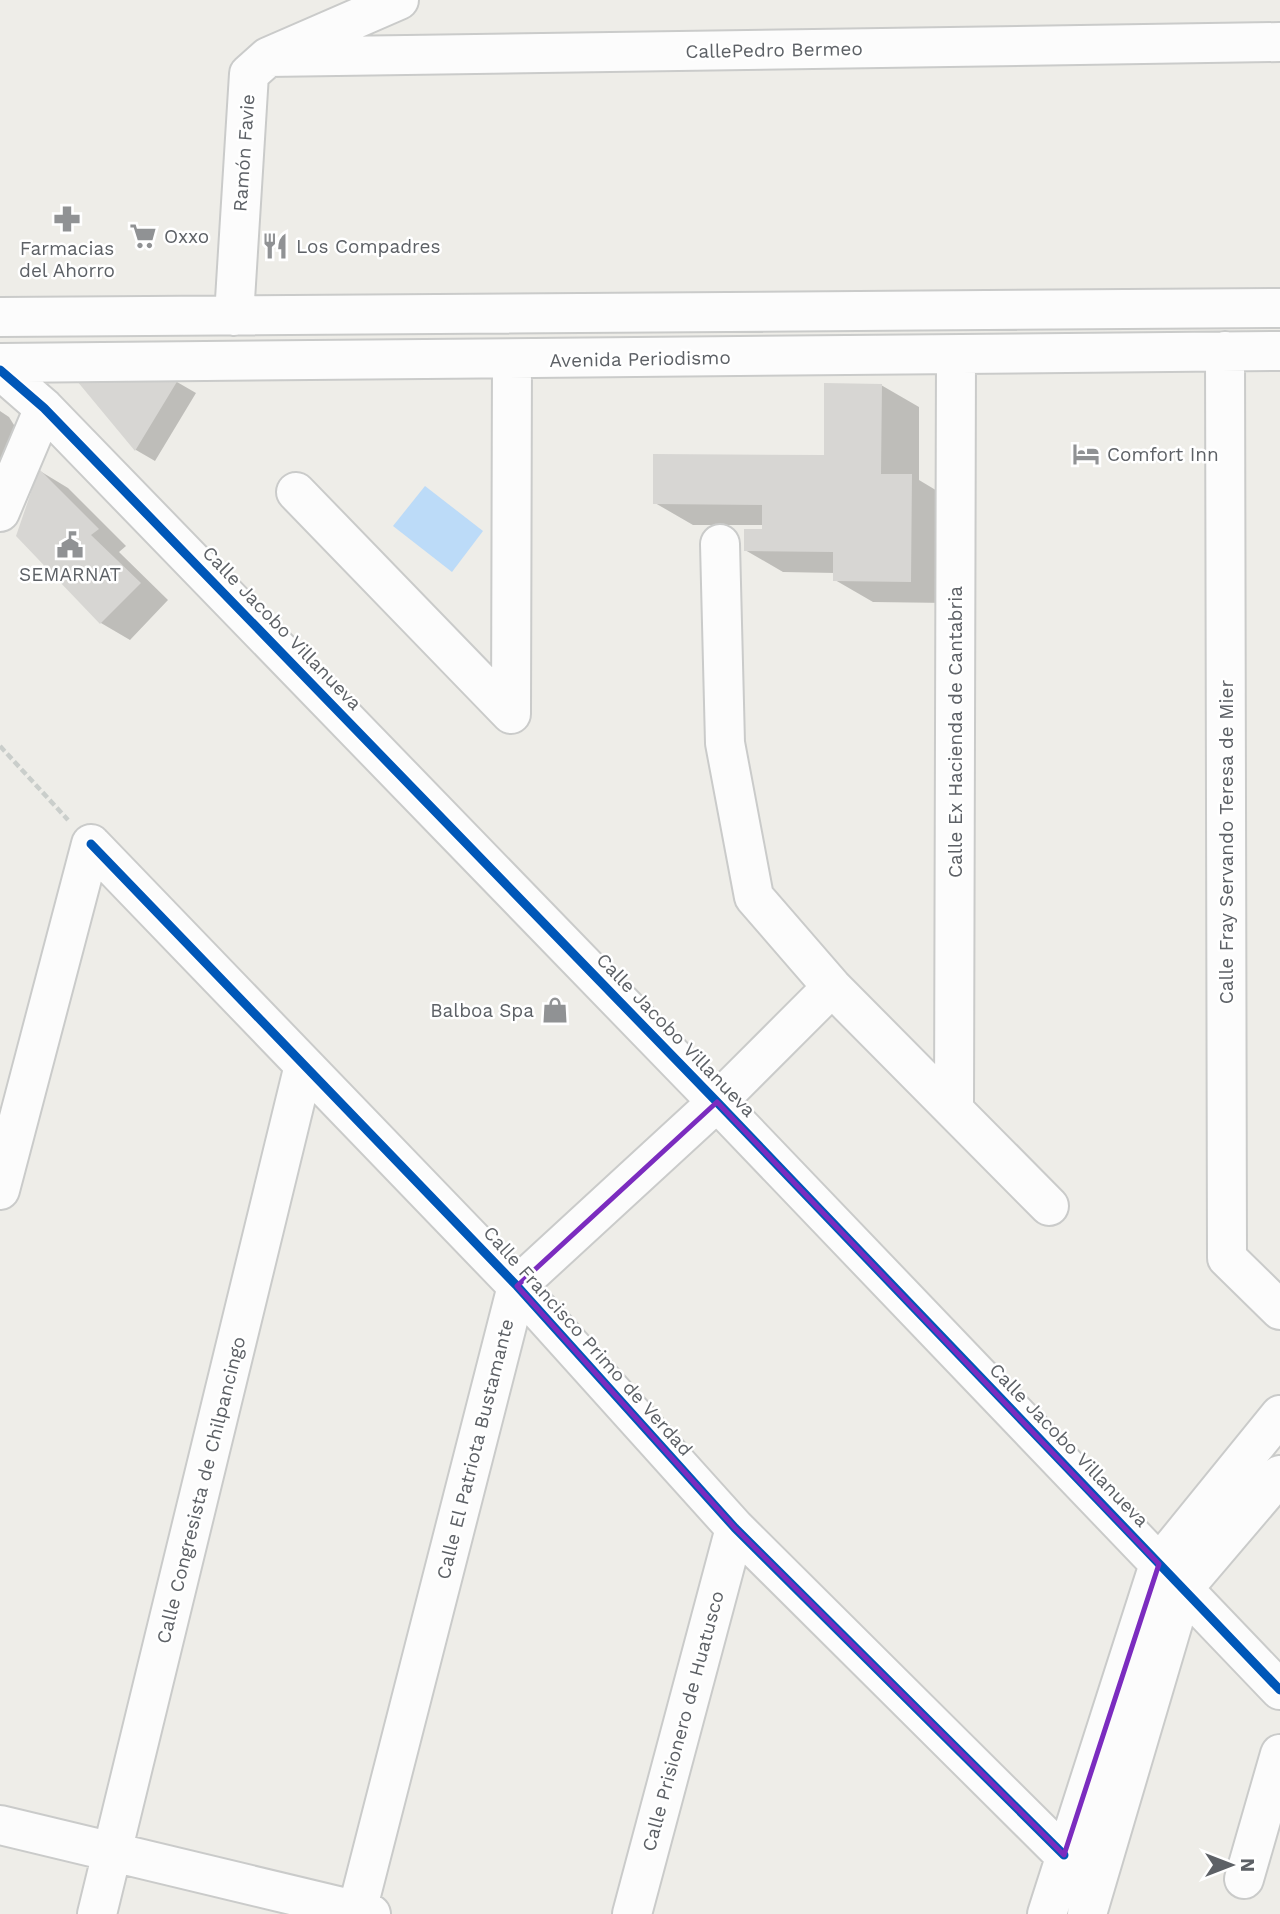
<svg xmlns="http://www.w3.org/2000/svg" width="1280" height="1914" font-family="'Work Sans',sans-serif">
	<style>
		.water { fill: #bcdbf8 }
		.shadow { fill: #0003 }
		.building { fill: #d7d6d3 }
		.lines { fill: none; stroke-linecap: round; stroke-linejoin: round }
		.minor-casing { stroke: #cacbca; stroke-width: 42 }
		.path { stroke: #cacecb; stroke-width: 4.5; stroke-dasharray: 7 3.5; stroke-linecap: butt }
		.minor { stroke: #fcfcfc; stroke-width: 38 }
		.cycleway-casing { stroke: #fff; stroke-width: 13 }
		.cycleway { stroke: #0057b8; stroke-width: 9 }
		.marked { fill: none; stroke: #7b2cbf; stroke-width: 5; stroke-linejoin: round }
		.labels { text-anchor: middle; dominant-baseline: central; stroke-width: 5; stroke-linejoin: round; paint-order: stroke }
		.street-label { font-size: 19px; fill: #5d6166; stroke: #fff }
		.poi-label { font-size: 19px; fill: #5d6166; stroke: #fff; text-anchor: start }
	</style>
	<rect width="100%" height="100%" fill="#eeede8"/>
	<path class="water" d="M425 486 483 531 452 572 393 526Z"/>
	<path class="shadow" d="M177 382 196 393 155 461 136 450 81 383Z
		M881 385 919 407V480L949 498 948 603 873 602 835 580V573L783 572 745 550 763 531V525H693L655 503 826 457Z
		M0 411 9 417 19 433 0 468Z
		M40 471 68 488 126 546 119 552 168 600 130 640 101 623 18 535Z"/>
	<path class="building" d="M178 380 135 451 77 381Z
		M824 383 882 384 881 474H912L911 582 833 581V552L744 551V529H762V505L653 504V454L824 455Z
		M39 469 99 529 91 535 141 583 100 624 16 536Z"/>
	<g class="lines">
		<g class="minor-casing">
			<path id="minor" d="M268 57 1280 42
				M234 316 249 74 268 57 399 0
				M0 317 1280 308
				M1225 351 1227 1258 1280 1310
				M0 363 1280 351
				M0 370 44 408 717 1102 1280 1690
				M296 492 511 714 512 360
				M0 512 44 408
				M720 544 725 743 754 897 832 987 1049 1206
				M91 844 517 1286 735 1528 1064 1855
				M954 1108 956 356
				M0 1190 91 844
				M0 1825 371 1914
				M1244 1879 1280 1754
				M357 1911 517 1286 717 1102 832 987
				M97 1914 304 1065
				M632 1914 735 1528
				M1047 1914 1159 1564 1280 1415
				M1087 1914 1183 1589 1280 1475"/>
		</g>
		<path class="path" d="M0 746 68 820"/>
		<use href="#minor" class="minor"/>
		<g class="cycleway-casing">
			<path id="cycleway" d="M0 370 44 408 717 1102 1280 1690
				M91 844 517 1286 735 1528 1064 1855"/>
		</g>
		<use href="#cycleway" class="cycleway"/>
	</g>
	<path class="marked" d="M717 1102 1159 1564 1064 1855 735 1528 517 1286Z"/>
	<defs>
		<g id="pharmacy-bare" transform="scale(2.1)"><path d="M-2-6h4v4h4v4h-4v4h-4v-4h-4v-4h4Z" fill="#909294" stroke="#fff" stroke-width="2.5" paint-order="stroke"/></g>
		<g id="supermarket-bare" transform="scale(2.1)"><path d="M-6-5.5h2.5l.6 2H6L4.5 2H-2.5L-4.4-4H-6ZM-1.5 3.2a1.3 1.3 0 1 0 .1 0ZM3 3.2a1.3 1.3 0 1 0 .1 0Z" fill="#909294" stroke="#fff" stroke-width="2.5" paint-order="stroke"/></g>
		<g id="restaurant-bare" transform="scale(2.1)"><path d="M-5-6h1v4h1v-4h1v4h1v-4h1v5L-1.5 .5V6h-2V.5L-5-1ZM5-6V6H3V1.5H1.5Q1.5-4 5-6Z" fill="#909294" stroke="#fff" stroke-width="2.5" paint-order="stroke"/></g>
		<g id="hotel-bare" transform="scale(2.1)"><path d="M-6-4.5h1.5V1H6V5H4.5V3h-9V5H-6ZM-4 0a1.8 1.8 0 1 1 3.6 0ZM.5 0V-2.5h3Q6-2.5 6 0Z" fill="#909294" stroke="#fff" stroke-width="2.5" paint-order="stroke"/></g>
		<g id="civic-bare" transform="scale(2.1)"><path d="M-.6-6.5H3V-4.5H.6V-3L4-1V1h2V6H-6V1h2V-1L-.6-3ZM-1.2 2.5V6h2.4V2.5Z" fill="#909294" stroke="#fff" stroke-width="2.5" paint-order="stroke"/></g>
		<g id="shop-bare" transform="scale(2.1)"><path d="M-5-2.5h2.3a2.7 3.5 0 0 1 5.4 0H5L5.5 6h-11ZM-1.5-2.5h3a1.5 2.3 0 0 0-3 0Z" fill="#909294" stroke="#fff" stroke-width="2.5" paint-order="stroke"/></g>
	</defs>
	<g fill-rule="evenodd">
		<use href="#pharmacy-bare" x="67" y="219"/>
		<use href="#supermarket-bare" x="143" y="236"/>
		<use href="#restaurant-bare" x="275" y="246"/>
		<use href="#hotel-bare" x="1086" y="454"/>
		<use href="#civic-bare" x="70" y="545"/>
		<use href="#shop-bare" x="555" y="1010"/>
	</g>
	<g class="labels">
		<g class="street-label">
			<text transform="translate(774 50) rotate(-1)">CallePedro Bermeo</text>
			<text transform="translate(244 153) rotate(-86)">Ramón Favie</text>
			<text transform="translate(640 359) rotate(-1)">Avenida Periodismo</text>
			<text transform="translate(282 628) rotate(46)">Calle Jacobo Villanueva</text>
			<text transform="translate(955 732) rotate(-90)">Calle Ex Hacienda de Cantabria</text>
			<text transform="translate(1226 842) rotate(-90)">Calle Fray Servando Teresa de Mier</text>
			<text transform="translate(676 1035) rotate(46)">Calle Jacobo Villanueva</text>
			<text transform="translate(588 1341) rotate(48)">Calle Francisco Primo de Verdad</text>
			<text transform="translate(1069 1445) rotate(46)">Calle Jacobo Villanueva</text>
			<text transform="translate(475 1449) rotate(-76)">Calle El Patriota Bustamante</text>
			<text transform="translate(201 1490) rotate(-76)">Calle Congresista de Chilpancingo</text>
			<text transform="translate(683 1721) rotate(-75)">Calle Prisionero de Huatusco</text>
		</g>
		<g class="poi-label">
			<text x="164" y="236">Oxxo</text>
			<text x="296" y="246">Los Compadres</text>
			<text x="67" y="248" text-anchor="middle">Farmacias<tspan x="67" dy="22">del Ahorro</tspan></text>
			<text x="1107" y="454">Comfort Inn</text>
			<text x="70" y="574" text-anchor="middle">SEMARNAT</text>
			<text x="534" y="1010" text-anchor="end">Balboa Spa</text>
		</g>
	</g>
	<g transform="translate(1231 1865) rotate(90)" stroke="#ffffff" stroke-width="5" paint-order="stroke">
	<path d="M0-5L12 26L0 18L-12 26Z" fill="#5d6166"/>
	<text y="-10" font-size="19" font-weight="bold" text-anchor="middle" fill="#5d6166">N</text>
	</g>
</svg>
